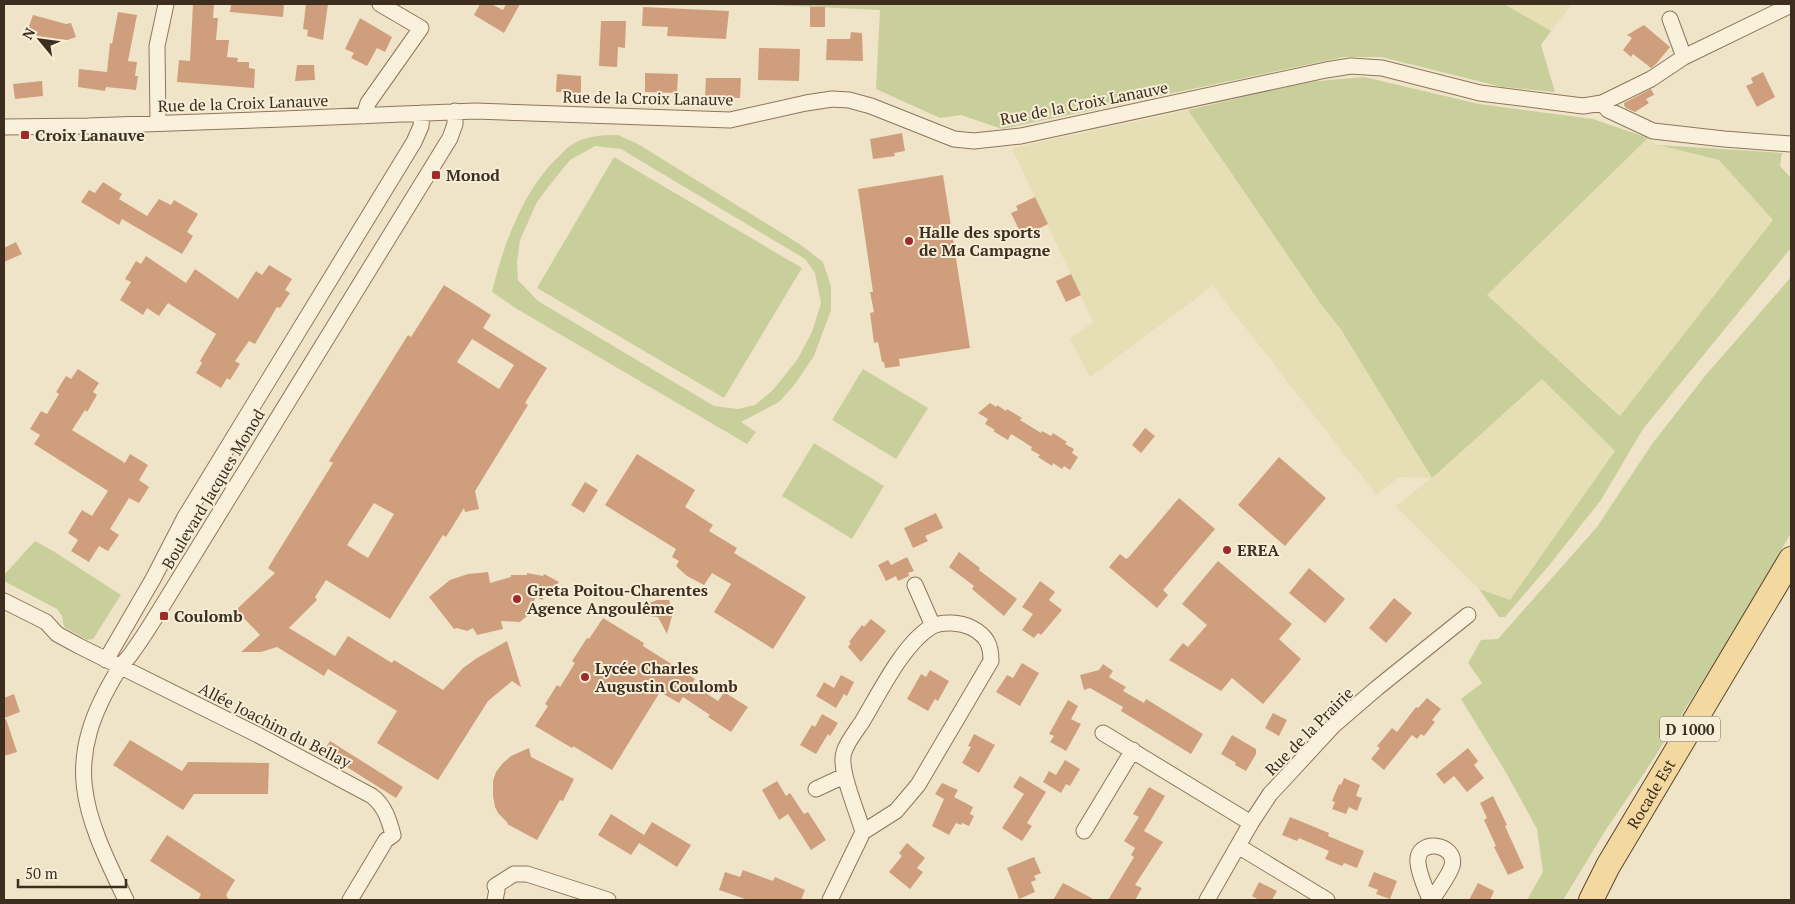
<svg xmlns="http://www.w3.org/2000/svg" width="1795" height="904" font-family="'PT Serif',serif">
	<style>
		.farmland { fill: #e6deb5 }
		.green { fill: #c9cf9b; fill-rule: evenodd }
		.building { fill: #cf9f7d; fill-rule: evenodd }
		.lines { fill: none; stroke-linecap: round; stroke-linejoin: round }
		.street-casing { stroke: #8d765c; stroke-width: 17 }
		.primary-casing { stroke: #5b4430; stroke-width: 26 }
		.street { stroke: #faf1dc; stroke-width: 15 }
		.primary { stroke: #f3d9a0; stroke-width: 24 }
		.poi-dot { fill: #9e2a2b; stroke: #f7eed8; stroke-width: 2 }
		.labels { text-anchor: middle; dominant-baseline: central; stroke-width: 4; stroke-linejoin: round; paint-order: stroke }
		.shield { fill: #f7eed8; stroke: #756857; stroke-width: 1 }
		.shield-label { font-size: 15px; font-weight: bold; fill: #3d2e20 }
		.street-label { font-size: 16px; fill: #3d2e20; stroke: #f7eed8 }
		.poi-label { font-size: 16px; font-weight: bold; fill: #3d2e20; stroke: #f7eed8; text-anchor: start }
	</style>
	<rect width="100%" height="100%" fill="#f0e4c8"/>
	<path class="farmland" d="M1504 4H1572L1551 31Z
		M1188 110 1323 307 1340 328 1432 478 1542 378 1615 451 1510 601 1479 589 1396 506 1431 478 1399 477 1377 495 1340 449 1213 286 1090 377 1070 339 1093 322 1012 148Z
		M1648 138 1658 145 1719 160 1773 220 1621 416 1487 295Z"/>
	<path class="green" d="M751 4H1504L1551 31 1541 45 1555 92 1502 87 1381 57H1344L1002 129 961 115 940 118 876 89 880 10Z
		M1364 77 1479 104 1593 119 1648 138 1487 295 1620 416 1773 220 1719 160 1658 145 1782 153 1780 166 1791 178V248L1643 429 1601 500 1551 563 1505 617H1499L1479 589 1510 600 1615 451 1542 379 1432 478 1340 328 1323 307 1188 110 1307 82Z
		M618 135 638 144 801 245 823 262 831 286V310L814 356 795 384 779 402 741 422 756 432 747 444 517 309 492 292C503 246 522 193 556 159 561 155 565 149 570 146 584 136 601 135 618 135ZM595 146 621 149 805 259 815 273 821 303 812 332 797 360 773 390 755 405 738 409 714 406 538 301 518 280 517 262 520 240 537 202 549 186 570 160Z
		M614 157 802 268 724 398 537 288Z
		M1791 277V533L1732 635 1645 772 1607 828 1563 900H1527L1543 872 1537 829 1508 776 1461 699 1482 683 1468 663 1481 640 1498 639 1597 527 1652 444 1705 376Z
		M863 369 928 408 896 459 832 420Z
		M814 443 884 486 852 539 782 496Z
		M35 541 53 551 121 595 93 639 87 640 64 627 62 616 57 609 4 581V575Z"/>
	<path class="building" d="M193 4H214L213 18H218L216 40H229L227 57 238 58 237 62H249V68L255 69 254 88 177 82 179 60 190 61Z
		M231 4H284L283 17 230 12Z
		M306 4H328L323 40 307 36 308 30 303 29Z
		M480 4H491L503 10 506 4H520L504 33 474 15Z
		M643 7 729 11 726 39 667 36 668 27 642 26Z
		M810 7H825V27H810Z
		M118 12 137 15 128 61 137 62 135 76H138L136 90 106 87 105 91 78 87 79 69 107 72 110 43 112 44Z
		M33 15 66 24 71 23 76 37 59 43 27 32Z
		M360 18 392 37 385 52 377 48 367 66 351 58 354 53 345 49Z
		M601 21H626L625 48 618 47 617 67 599 66Z
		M1644 25 1670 47 1656 64 1651 68 1633 54 1631 57 1623 50 1632 38 1627 35Z
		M851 32 862 33 863 61 826 60 827 39H850Z
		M759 48 800 49 799 81 758 80Z
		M297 65H314L315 80 295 81Z
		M1763 72 1775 97 1757 107 1746 86 1753 83 1751 78Z
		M645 73 678 74 677 93 645 92Z
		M557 74 581 76V93L556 92Z
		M706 78H741L740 98 705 97Z
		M42 81 43 96 15 99 13 84Z
		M1651 89 1654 95 1646 99 1649 103 1635 112 1626 108 1624 105V103Z
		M902 133 905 151 894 153 895 156 873 159 870 139Z
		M943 175 970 348 899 359 900 366 885 368 884 362H882L878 342 874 343 870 313 874 312 870 292H873L858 189Z
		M103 182 122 194 119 199 147 216 159 199 171 205 174 200 198 214 187 232 193 236 182 254 122 219 119 225 81 202 89 190 95 193Z
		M1035 197 1048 224 1028 234 1027 231 1021 234 1011 213 1018 210 1016 206Z
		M16 242 22 254 4 262V248Z
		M146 256 186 283 195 269 238 299 256 271 262 275 269 265 292 279 285 290 290 293 280 308 277 307 255 344 249 341 235 361 240 364 230 380 227 378 221 388 196 373 202 363 200 361 216 334 168 303 159 316 147 308 143 315 120 300 131 282 125 279 136 261 141 264Z
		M1071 274 1081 295 1066 302 1056 281Z
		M444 285 491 315 483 328 547 368 525 403 528 405 475 491 479 509 465 512 464 508 446 537 443 535 390 619 326 580 315 597 317 600 289 628 335 656 348 636 392 663 394 660 443 690 463 668 477 658 507 641 521 687 512 681 488 701 438 780 377 743 397 711 328 669 324 676 277 647 261 652H241L260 635 236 610 275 573 268 568 333 463 329 461 408 335 411 337ZM472 339 514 365 499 389 457 362ZM374 503 394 514 368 558 347 545Z
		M78 369 99 383 93 392 97 395 87 412 85 410 72 430 125 463 130 454 148 465 139 480 149 487 139 503 129 498 110 529 119 535 108 551 99 546 89 562 71 551 78 540 68 533 82 510 92 516 108 491 34 444 40 435 30 429 41 411 47 414 59 394 56 392 66 376 71 379Z
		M990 403 996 407 997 405 1006 411 1007 409 1022 418 1020 420 1041 433 1042 431 1051 436 1053 433 1067 442 1065 444 1074 449 1072 453 1078 457 1070 470 1064 466 1062 469 1053 463 1052 466 1038 457 1040 455 1031 450 1032 447 1011 434 1008 440 993 431 995 430 985 424 988 419 978 413Z
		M1145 428 1155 436 1141 453 1132 445Z
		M637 454 695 490 685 507 713 525 709 531 737 548 734 553 806 597 773 649 714 612 731 584 712 573 704 585 687 576 676 566 679 561 672 557 676 549 605 505Z
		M1279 457 1326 498 1285 546 1238 505Z
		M585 482 598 490 584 513 571 505Z
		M1179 498 1215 529 1163 590 1168 595 1157 608 1109 567 1120 554 1126 559 1129 557Z
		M936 513 943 528 925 536 928 541 913 548 904 528Z
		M959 552 980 568 979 570 1017 599 1004 616 972 589 974 586 949 567Z
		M907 557 914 571 908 573 909 576 898 581 896 576 886 581 878 565 888 560 891 565Z
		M1218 561 1292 624 1279 639 1301 659 1263 704 1232 678 1221 691 1169 660 1183 643 1188 647 1207 625 1182 604Z
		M1309 568 1345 599 1325 623 1289 593Z
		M488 572 490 583 511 577V575H527V573L543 576 544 574 559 582 542 600 536 597 527 616 520 622 501 621 503 629 477 635 473 628 467 631 457 628 454 629 429 597 450 580 468 574Z
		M1040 581 1055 592 1049 600 1062 610 1041 635 1038 633 1034 638 1022 630 1033 614 1022 607Z
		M1394 598 1412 613 1386 643 1369 628Z
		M657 600H669L673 612 667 634 658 617 639 615 650 603Z
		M603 618 644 643 643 646 695 679 692 684 718 701 724 692 748 707 731 732 708 717 710 715 683 697 679 703 660 692 612 770 573 746 572 748 535 726 548 706 545 704 557 685 560 687 575 663 572 661 587 638 589 639Z
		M871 619 886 631 861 662 848 647 851 643 849 642 862 625 864 627Z
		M1022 663 1039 673 1020 706 996 692 1007 675 1013 678Z
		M1103 664 1113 671 1109 677 1126 687 1123 691 1144 703 1146 699 1203 734 1191 754 1121 711 1123 707 1090 688 1084 690 1080 675 1099 670Z
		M930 670 949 681 938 701 935 699 928 711 907 699 921 674 926 677Z
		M841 675 854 682 847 696 844 694 836 708 816 696 824 682 834 688Z
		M14 694 20 712 4 718V698Z
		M1427 698 1441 709 1432 720 1435 722 1424 736 1421 734 1417 739 1412 735 1384 770 1371 759 1380 748 1377 746 1392 728 1397 732 1416 707 1418 708Z
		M1068 700 1078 706 1071 719 1081 724 1066 751 1050 742 1054 736 1049 734Z
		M1273 713 1287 720 1279 736 1265 728Z
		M822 714 838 723 830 736 828 734 816 754 800 745 812 725 815 727Z
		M6 719 17 752 4 756V720Z
		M974 734 995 745 979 773 962 763 971 747 968 746Z
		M1232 735 1256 749V754L1246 771 1235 765 1236 763 1221 754Z
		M130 740 182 771 188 762 269 763 268 794H194L183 810 113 765Z
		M330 741 403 787 396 798 323 752Z
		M529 748 531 757 574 779 563 801 560 800 537 840 507 824 508 823 498 813 495 807 493 796V781L496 772 503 763 511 756Z
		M1468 748 1478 761 1474 765 1484 778 1467 792 1454 776 1444 784 1436 774Z
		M1065 760 1080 769 1070 786 1066 784 1061 793 1043 782 1049 771 1056 775Z
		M1020 776 1046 792 1027 823 1032 826 1022 841 1002 828 1024 794 1013 787Z
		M1344 778 1360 785 1356 796 1362 798 1357 811 1349 807 1346 814 1332 809 1335 802 1332 801 1339 784 1341 785Z
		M777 781 786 796 790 793 804 814 808 812 826 840 811 850 788 814 779 820 762 790Z
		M942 783 958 790 954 797 973 807 970 814 974 816 969 826 962 823 961 825 956 823 949 835 932 826 944 799 935 794Z
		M1149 787 1165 796 1144 831 1163 842 1135 885 1142 888 1135 900H1108L1134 857 1131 855 1135 848 1124 841 1139 817 1133 814Z
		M1493 796 1507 825 1505 826 1524 868 1508 875 1494 847 1496 846 1484 820 1487 818 1480 803Z
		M611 814 644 835 652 822 691 845 677 867 639 843 631 855 598 835Z
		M1290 817 1329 833 1328 836 1364 851 1357 868 1344 863 1342 866 1325 859 1329 851 1299 838 1297 841 1282 835Z
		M167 835 235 880 226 895 229 900H198L201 894 150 861Z
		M907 843 925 858 917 868 923 872 910 889 889 872 902 856 899 853Z
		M1034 857 1041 873 1034 876 1036 880 1031 882 1035 892 1019 899 1007 868Z
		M743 870 773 881 775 877 805 890 801 900H748L719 890 725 872 740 877Z
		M1374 872 1397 881 1390 899 1376 894 1378 890 1368 886Z
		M1259 882 1277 891 1272 900H1259L1252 896Z
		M1063 883 1071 887 1095 900H1053Z
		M1478 883 1494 891 1490 900H1469Z"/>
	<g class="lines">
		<g class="street-casing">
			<path id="street" d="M1670 19 1684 57
				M1602 103 1608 110 1653 131 1724 139 1791 144
				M364 116 368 103 421 28 380 4
				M158 123 157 46 166 4
				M4 127 88 126 283 119 475 111 730 120 806 103 832 99 849 100 871 106 954 139 974 141 1021 136 1326 70 1351 66 1382 68 1480 93 1583 106 1602 103 1651 79 1684 57 1791 5
				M915 585 933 626
				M4 601 46 622 57 634 79 646 258 735 372 796C385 806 389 820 393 835L386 840 350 900
				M106 660 153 579 185 517 414 142 421 126 422 113
				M1103 733 1251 823
				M816 789 844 776
				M1084 831 1133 750
				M1238 846 1327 900
				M126 900C82 809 61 762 119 669 123 662 129 658 133 651 142 639 150 626 158 613L450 138 455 124V111
				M495 900 497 890 495 886 514 874H527L608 900
				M830 900 863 832 896 811 918 785 991 661C991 645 987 636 972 628 961 622 941 621 931 627 903 644 879 694 862 722 856 731 847 742 844 752 838 769 858 813 863 832
				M1207 900 1251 823 1270 794 1285 778 1334 725 1377 688 1468 615
				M1430 900C1426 889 1419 875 1418 863 1415 837 1458 843 1452 866 1449 876 1437 891 1432 900"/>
		</g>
		<g class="primary-casing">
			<g id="primary">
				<path id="s1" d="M1591 900 1608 866 1791 559"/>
			</g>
		</g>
		<use href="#street" class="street"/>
		<use href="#primary" class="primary"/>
	</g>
	<g class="poi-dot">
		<rect x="20" y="130" width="10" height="10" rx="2.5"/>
		<rect x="431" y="170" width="10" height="10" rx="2.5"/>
		<circle cx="909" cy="241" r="5"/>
		<circle cx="1227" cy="550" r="5"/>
		<circle cx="517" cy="599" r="5"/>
		<rect x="159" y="611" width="10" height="10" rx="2.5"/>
		<circle cx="585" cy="677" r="5"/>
	</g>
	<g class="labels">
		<rect class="shield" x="1660" y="716.5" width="60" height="25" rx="4"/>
		<g class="shield-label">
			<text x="1690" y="729">D 1000</text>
		</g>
		<g class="street-label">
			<text transform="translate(648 98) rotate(1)">Rue de la Croix Lanauve</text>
			<text transform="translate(243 103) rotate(-2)">Rue de la Croix Lanauve</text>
			<text transform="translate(1084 103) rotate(-11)">Rue de la Croix Lanauve</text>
			<text transform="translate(213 489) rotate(-59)">Boulevard Jacques Monod</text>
			<text transform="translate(275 725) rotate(27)">Allée Joachim du Bellay</text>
			<text transform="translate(1309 731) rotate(-45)">Rue de la Prairie</text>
			<text stroke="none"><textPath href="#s1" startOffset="122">Rocade Est</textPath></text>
		</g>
		<g class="poi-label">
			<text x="35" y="135">Croix Lanauve</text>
			<text x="446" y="175">Monod</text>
			<text x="919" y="232">Halle des sports<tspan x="919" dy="18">de Ma Campagne</tspan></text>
			<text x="1237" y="550">EREA</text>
			<text x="527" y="590">Greta Poitou-Charentes<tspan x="527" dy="18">Agence Angoulême</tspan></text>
			<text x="174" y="616">Coulomb</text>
			<text x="595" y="668">Lycée Charles<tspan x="595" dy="18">Augustin Coulomb</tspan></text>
		</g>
	</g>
	<rect width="1795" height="904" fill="none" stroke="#3d2e20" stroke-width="10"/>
	<g transform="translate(40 40) rotate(299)" stroke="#f7eed8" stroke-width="4" paint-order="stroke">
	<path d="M0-4L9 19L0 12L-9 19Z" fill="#3d2e20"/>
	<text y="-8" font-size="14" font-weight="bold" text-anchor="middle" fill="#3d2e20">N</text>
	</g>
	<path d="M18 879v8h108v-8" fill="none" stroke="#3d2e20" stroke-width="2.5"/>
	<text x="25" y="879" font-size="15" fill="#3d2e20" stroke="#f7eed8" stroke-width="4" paint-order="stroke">50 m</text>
</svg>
